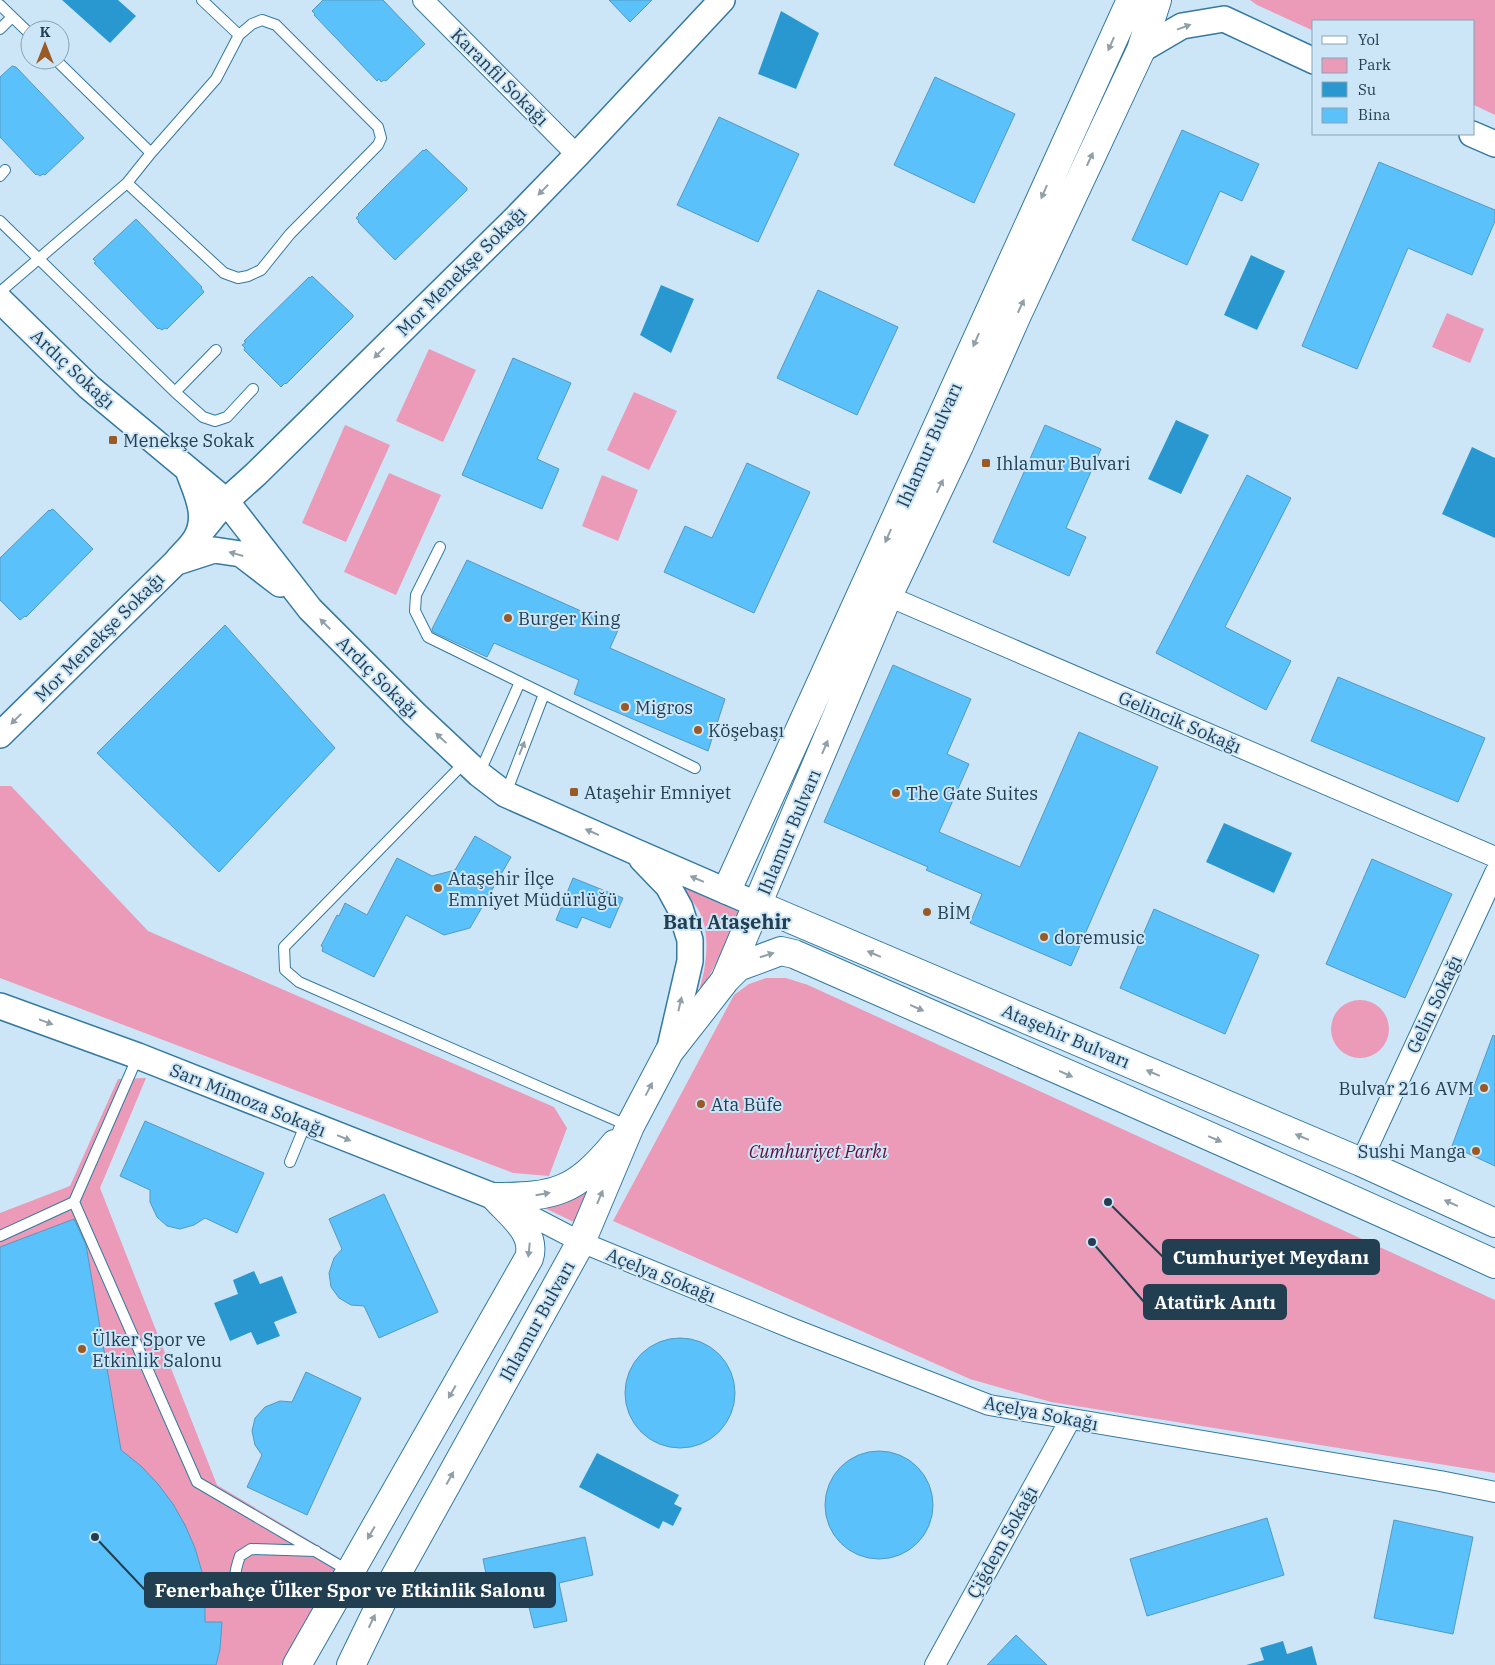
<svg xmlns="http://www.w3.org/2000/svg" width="1495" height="1665" font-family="'IBM Plex Serif',serif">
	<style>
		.green { fill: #eb9ab8 }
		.water { fill: #2a98d0 }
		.building { fill: #5ac1fb; stroke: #5499c1 }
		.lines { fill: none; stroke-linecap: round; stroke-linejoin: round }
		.service-casing { stroke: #3479a0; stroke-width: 12 }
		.minor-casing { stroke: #3479a0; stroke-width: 22 }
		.tertiary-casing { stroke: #3479a0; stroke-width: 28 }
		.secondary-casing { stroke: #3479a0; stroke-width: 30 }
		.service { stroke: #fff; stroke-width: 10 }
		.minor { stroke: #fff; stroke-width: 20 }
		.tertiary { stroke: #fff; stroke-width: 25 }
		.secondary { stroke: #fff; stroke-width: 28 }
		.oneway { fill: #909fa8 }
		.poi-dot { fill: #9a5a25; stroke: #cce6f8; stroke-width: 2 }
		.labels { text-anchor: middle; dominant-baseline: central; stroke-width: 4; stroke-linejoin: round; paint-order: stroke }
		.street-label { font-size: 18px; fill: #223f51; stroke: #cce6f8 }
		.poi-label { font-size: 18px; fill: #223f51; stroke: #cce6f8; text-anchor: start }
		.park-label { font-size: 18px; font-style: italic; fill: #660f3a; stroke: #cce6f8 }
		.quarter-label { font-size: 20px; font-weight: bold; fill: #223f51; stroke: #cce6f8 }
		.leader { fill: none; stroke: #223f51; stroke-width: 2 }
		.callout-dot { fill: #223f51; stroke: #cce6f8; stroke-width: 2 }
		.callout { fill: #223f51; stroke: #223f51; stroke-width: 2 }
		.callout-label { font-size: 19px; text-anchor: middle; font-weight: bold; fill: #fff }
	</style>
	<rect width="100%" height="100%" fill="#cce6f8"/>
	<path class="green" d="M1250 0H1495V115L1474 105V21H1314V31L1257 5Z
		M1447 313 1484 329 1470 363 1432 347Z
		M429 349 476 370 443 442 396 421Z
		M634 392 677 411 649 470 607 450Z
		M345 425 390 445 346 542 302 523Z
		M389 473 441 495 396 595 344 572Z
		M602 475 638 490 618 541 582 526Z
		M0 786H11L148 931 554 1107 567 1128 549 1176 513 1173 0 978Z
		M681 886 743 914 702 989 700 987C707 964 711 931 698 909 693 901 686 894 681 886Z
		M766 978H786L808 985 1495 1300V1473L1051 1402 970 1379 613 1221 734 995 749 984Z
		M1331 1029a29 29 0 1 1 58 0a29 29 0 1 1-58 0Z
		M146 1078 100 1188 217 1485 344 1561 281 1665H0V1213L70 1186 118 1079Z
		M600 1176 576 1223 536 1204Z"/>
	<path class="water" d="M62 0H118L136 16 110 43Z
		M781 11 819 33 796 89 758 74Z
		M1251 255 1285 271 1257 330 1224 315Z
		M661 285 694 299 671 353 640 335Z
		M1176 420 1209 435 1181 494 1148 479Z
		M1472 447 1495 458V538L1442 514Z
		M1224 823 1292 853 1274 893 1206 862Z
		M254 1271 260 1284 282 1276 297 1313 274 1322 280 1336 257 1345 251 1332 230 1341 214 1303 238 1294 233 1280Z
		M597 1453 679 1495 674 1504 682 1508 673 1526 663 1521 659 1529 579 1487Z
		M1283 1641 1287 1654 1312 1646 1317 1665H1246L1264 1660 1260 1648Z"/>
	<path class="building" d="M323 0H383L425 44 386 81 384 80 381 82 379 79 377 81 314 15 315 14 312 11Z
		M609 0H652L630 22Z
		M12 66 16 67 84 138 45 175 43 174 40 176 37 174 36 175 0 137V77Z
		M935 77 1015 114 974 203 894 165Z
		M719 117 799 154 758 242 677 205Z
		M1182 130 1259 164 1242 201 1220 191 1187 265 1132 240Z
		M426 149 467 188V190L395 260 358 222 359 221 356 218 359 215 358 214 388 184 423 150 424 151Z
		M1379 162 1495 210V221L1472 275 1408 248 1357 369 1302 346Z
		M136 219 202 287 201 288 204 292 167 329 165 328 162 330 159 328 158 329 94 263 96 262 93 259Z
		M312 276 353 315V317L286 384 285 383 281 387 244 350 245 348 242 345 246 342 244 341 309 277 310 278Z
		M818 290 898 327 857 415 777 378Z
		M513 358 571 383 537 459 559 469 542 509 462 475Z
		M1045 425 1101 449 1066 528 1086 537 1069 576 993 542Z
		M747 463 810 492 754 613 664 572 685 526 712 538Z
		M1247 475 1291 498 1225 627 1291 661 1266 710 1156 653Z
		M52 509 54 510 93 549 26 617 25 616 20 620 0 600V558L49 510 50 511Z
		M467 560 619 628 610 648 725 699 708 751 574 694 579 680 494 643 487 657 433 632 432 629Z
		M225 625 335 748 219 872 97 753Z
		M893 665 971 699 947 754 969 764 939 832 1020 867 1079 732 1158 767 1071 966 970 923 982 894 926 870 928 867 824 822Z
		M1338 677 1485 738 1458 802 1311 741Z
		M475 836 511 857 470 928 444 935 406 915 374 977 322 951 323 947 321 946 337 915 339 916 345 903 367 915 397 858 432 876 455 870Z
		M1372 859 1452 894 1405 998 1326 964Z
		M573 878 623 898 610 928 582 917 577 928 556 920Z
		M1154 909 1259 955 1225 1034 1120 988Z
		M1493 1035 1495 1036V1166L1452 1146Z
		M145 1121 264 1173 237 1233 205 1218 194 1225 180 1229 167 1226 157 1217 150 1202V1190L120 1176Z
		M384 1194 438 1312 379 1338 364 1306 351 1305 339 1298 331 1287 329 1273 334 1258 342 1249 329 1219Z
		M74 1219 86 1245 121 1450 141 1466 158 1484 173 1504 185 1525 195 1548 202 1572 205 1597V1622H222L220 1649 216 1665H0V1247Z
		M625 1393a55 55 0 1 1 110 0a55 55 0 1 1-110 0Z
		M306 1372 361 1398 307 1515 247 1487 262 1455 255 1445 252 1431 255 1418 265 1407 280 1401 292 1402Z
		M825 1505a54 54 0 1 1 108 0a54 54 0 1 1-108 0Z
		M1267 1518 1284 1575 1147 1616 1130 1559Z
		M1394 1520 1473 1537 1453 1634 1374 1618Z
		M585 1537 593 1575 559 1583 567 1621 534 1628 525 1590 491 1598 483 1559Z
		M1016 1635 1047 1665H987Z"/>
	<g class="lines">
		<g class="service-casing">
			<path id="service" d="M202 0 239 35
				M0 5 30 34
				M0 29 12 17
				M56 60 151 153
				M0 176 5 170
				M0 221 175 392 203 417 215 421 227 417 253 389
				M0 292 127 183 151 153 216 79 239 35 252 24 262 20 276 25 378 127 381 138 378 145 290 234 261 270 248 276 238 278 224 273 127 183
				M175 392 216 350
				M440 547 416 595 415 611 428 637 695 768
				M465 762 284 947 285 970 299 982 629 1126
				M479 774 520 682
				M506 793 544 694
				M290 1162 306 1123
				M74 1202 138 1056
				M0 1236 74 1202 197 1482 349 1571
				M285 1580C273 1597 269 1600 247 1599 232 1584 233 1576 240 1556L251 1549 316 1551"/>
		</g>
		<g class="minor-casing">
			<path id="minor" d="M423 0 577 155
				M888 596 1495 857
				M1361 1162 1495 873
				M508 1204 581 1242 796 1330 989 1405 1440 1481 1495 1492
				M935 1665 1070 1420"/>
		</g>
		<g class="tertiary-casing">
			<path id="tertiary" d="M1141 50 1182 26 1224 19 1314 61
				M1472 134 1495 144
				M0 300 89 387 226 501 310 609 415 714 479 774 505 794 636 852 758 905
				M196 538 226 501 256 474 514 220 577 155 722 0
				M177 562 214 550 241 554 280 584
				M0 735 176 562C182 554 191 547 196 538 209 516 196 492 188 470
				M642 859 668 886 680 908 690 940V961L669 1052
				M0 1006 138 1056 495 1197"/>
		</g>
		<g class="secondary-casing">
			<path id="secondary" d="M727 890 1131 0
				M758 905 1361 1162 1495 1223
				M726 978 888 596 959 446 1017 315 1141 50 1157 0
				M495 1197C555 1197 575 1192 615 1144
				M297 1665 529 1258C537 1233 510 1214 495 1197
				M351 1665 385 1595 581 1242 630 1126 669 1052 726 979 738 967 781 951 794 954C1028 1057 1263 1158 1495 1264"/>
		</g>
		<use href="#service" class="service"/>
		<use href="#minor" class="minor"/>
		<use href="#tertiary" class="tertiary"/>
		<use href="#secondary" class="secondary"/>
	</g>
	<defs><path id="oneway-solid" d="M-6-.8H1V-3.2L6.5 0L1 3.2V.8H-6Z" transform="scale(1.25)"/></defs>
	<g class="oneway">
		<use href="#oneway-solid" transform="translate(1184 27) rotate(-20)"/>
		<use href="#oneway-solid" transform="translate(1111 44) rotate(114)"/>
		<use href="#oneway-solid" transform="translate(1090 159) rotate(-65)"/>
		<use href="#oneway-solid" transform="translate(543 190) rotate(134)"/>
		<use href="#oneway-solid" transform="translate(1044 192) rotate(114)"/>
		<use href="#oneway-solid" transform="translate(1021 306) rotate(-65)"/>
		<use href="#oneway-solid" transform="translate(976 340) rotate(114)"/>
		<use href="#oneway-solid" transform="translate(379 353) rotate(135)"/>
		<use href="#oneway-solid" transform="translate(940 486) rotate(-64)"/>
		<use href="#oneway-solid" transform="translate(888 536) rotate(114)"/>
		<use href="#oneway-solid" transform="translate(236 554) rotate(-164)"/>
		<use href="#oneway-solid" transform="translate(325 624) rotate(-135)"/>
		<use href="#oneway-solid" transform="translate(16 719) rotate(135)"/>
		<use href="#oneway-solid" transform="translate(441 738) rotate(-137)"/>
		<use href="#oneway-solid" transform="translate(825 747) rotate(-67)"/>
		<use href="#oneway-solid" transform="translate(522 748) rotate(-68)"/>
		<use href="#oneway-solid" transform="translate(592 832) rotate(-156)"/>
		<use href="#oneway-solid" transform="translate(697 879) rotate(-157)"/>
		<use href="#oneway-solid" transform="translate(874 954) rotate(-157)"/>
		<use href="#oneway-solid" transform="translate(767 955) rotate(-18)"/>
		<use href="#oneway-solid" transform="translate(680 1004) rotate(-77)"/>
		<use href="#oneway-solid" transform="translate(917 1008) rotate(24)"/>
		<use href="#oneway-solid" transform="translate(46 1022) rotate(20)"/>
		<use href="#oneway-solid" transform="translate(1153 1073) rotate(-157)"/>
		<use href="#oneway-solid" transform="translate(1066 1074) rotate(24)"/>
		<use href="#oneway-solid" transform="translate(649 1089) rotate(-62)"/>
		<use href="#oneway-solid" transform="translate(1302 1137) rotate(-157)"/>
		<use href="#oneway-solid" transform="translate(344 1138) rotate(22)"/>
		<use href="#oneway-solid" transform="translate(1215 1139) rotate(23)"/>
		<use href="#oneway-solid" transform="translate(543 1194) rotate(-10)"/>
		<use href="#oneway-solid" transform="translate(600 1197) rotate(-67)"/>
		<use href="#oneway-solid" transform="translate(1451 1203) rotate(-156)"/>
		<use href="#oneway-solid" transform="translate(529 1250) rotate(96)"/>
		<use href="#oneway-solid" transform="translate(452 1392) rotate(120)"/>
		<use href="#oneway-solid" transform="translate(450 1478) rotate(-61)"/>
		<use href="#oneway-solid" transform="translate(371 1533) rotate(120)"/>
		<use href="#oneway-solid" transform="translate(372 1621) rotate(-64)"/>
	</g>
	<g class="poi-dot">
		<rect x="108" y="435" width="10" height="10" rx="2.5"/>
		<rect x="981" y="458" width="10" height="10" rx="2.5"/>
		<circle cx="508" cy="618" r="5"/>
		<circle cx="625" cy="707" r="5"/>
		<circle cx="698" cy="730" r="5"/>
		<rect x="569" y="787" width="10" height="10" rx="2.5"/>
		<circle cx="896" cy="793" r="5"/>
		<circle cx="438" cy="888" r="5"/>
		<circle cx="927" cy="912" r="5"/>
		<circle cx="1044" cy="937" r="5"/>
		<circle cx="1484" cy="1088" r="5"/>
		<circle cx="701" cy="1104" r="5"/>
		<circle cx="1476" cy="1151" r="5"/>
		<circle cx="82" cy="1349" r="5"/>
	</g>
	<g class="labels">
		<g class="street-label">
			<text transform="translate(500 77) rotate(45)">Karanfil Sokağı</text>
			<text transform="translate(461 271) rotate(-45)">Mor Menekşe Sokağı</text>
			<text transform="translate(73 369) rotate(43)">Ardıç Sokağı</text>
			<text transform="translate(929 445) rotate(-66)">Ihlamur Bulvarı</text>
			<text transform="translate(99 637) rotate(-45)">Mor Menekşe Sokağı</text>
			<text transform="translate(378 677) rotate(45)">Ardıç Sokağı</text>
			<text transform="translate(1180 722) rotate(23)">Gelincik Sokağı</text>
			<text transform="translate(789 832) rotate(-67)">Ihlamur Bulvarı</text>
			<text transform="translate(1434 1004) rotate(-65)">Gelin Sokağı</text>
			<text transform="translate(1066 1036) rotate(23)">Ataşehir Bulvarı</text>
			<text transform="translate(248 1100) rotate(22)">Sarı Mimoza Sokağı</text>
			<text transform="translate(661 1275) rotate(22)">Açelya Sokağı</text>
			<text transform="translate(537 1321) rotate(-61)">Ihlamur Bulvarı</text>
			<text transform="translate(1041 1413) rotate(11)">Açelya Sokağı</text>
			<text transform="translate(1002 1542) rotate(-61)">Çiğdem Sokağı</text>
		</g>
		<g class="poi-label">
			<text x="123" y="440">Menekşe Sokak</text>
			<text x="996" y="463">Ihlamur Bulvari</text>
			<text x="518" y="618">Burger King</text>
			<text x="635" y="707">Migros</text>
			<text x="708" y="730">Köşebaşı</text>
			<text x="584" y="792">Ataşehir Emniyet</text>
			<text x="906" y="793">The Gate Suites</text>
			<text x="448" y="878">Ataşehir İlçe<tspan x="448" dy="21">Emniyet Müdürlüğü</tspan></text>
			<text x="937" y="912">BİM</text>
			<text x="1054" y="937">doremusic</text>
			<text x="1474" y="1088" text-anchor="end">Bulvar 216 AVM</text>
			<text x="711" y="1104">Ata Büfe</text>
			<text x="1466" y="1151" text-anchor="end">Sushi Manga</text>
			<text x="92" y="1339">Ülker Spor ve<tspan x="92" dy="21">Etkinlik Salonu</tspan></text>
		</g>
		<g class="park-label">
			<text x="818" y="1151">Cumhuriyet Parkı</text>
		</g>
		<g class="quarter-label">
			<text x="727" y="921">Batı Ataşehir</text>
		</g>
	</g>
	<path class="leader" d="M1108 1202L1163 1257M1092 1242L1144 1302M95 1537L145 1590"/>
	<g class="callout-dot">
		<circle cx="1108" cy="1202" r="5"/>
		<circle cx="1092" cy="1242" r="5"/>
		<circle cx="95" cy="1537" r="5"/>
	</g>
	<g class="callout">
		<rect x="1163" y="1240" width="216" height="34" rx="5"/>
		<rect x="1144" y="1285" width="142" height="34" rx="5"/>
		<rect x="145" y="1573" width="410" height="34" rx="5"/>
	</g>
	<g class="callout-label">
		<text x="1271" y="1264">Cumhuriyet Meydanı</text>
		<text x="1215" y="1309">Atatürk Anıtı</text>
		<text x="350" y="1597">Fenerbahçe Ülker Spor ve Etkinlik Salonu</text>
	</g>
	<rect x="1312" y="20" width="162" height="115" fill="#cce6f8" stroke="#88a3b5"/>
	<rect x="1322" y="36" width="25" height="8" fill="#ffffff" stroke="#88a3b5"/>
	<text x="1358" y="45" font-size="15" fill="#223f51">Yol</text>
	<rect x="1322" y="58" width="25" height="15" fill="#eb9ab8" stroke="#88a3b5"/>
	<text x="1358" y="70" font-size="15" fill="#223f51">Park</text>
	<rect x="1322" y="82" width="25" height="15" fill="#2a98d0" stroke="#88a3b5"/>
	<text x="1358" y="95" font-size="15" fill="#223f51">Su</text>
	<rect x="1322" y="108" width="25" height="15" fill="#5ac1fb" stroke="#88a3b5"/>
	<text x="1358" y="120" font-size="15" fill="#223f51">Bina</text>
	<g transform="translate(45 45)"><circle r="24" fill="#cce6f8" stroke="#88a3b5"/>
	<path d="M0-4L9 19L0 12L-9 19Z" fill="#9a5a25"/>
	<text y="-8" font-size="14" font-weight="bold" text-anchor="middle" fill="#223f51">K</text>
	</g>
</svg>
